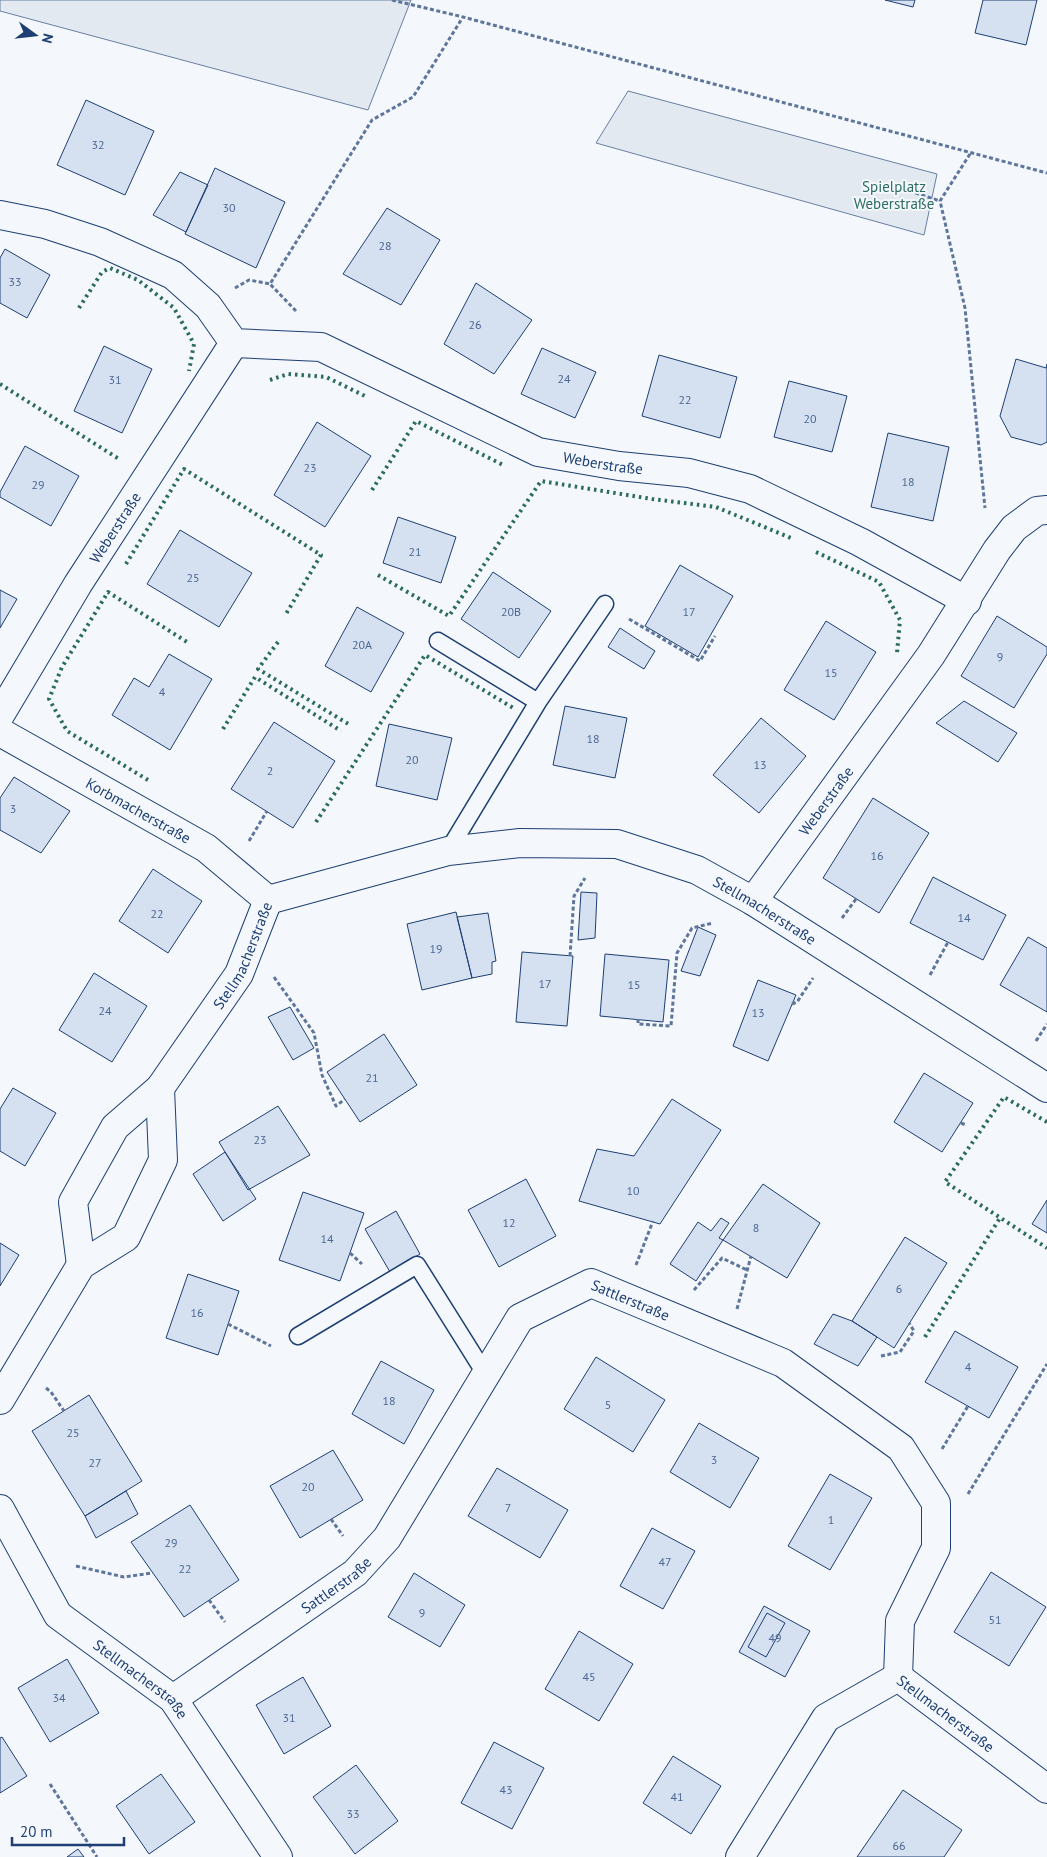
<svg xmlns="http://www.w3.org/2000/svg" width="1047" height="1857" font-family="'PT Sans',sans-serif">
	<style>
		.green { fill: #e3e9f0; stroke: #687fa3 }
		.building { fill: #d5e0f0; stroke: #1d3f73 }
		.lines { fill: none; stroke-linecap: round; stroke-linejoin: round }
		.lane-casing { stroke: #1d3f73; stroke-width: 19 }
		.street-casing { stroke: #1d3f73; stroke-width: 30 }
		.path { stroke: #5e769c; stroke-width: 3; stroke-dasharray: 4 2.5; stroke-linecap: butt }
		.lane { stroke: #f4f7fb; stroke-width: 16 }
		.street { stroke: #f4f7fb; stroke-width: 28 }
		.hedge { stroke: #2c6c60; stroke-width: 4; stroke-dasharray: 2.5 4; stroke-linecap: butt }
		.labels { text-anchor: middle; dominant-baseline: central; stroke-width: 4; stroke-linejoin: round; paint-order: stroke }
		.number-label { font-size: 12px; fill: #4b6792 }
		.park-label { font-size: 15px; fill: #2c6c60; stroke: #f4f7fb }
		.street-label { font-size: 15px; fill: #1d3f73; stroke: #f4f7fb }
	</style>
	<rect width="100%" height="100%" fill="#f4f7fb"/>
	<path class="green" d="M0 0H411L368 110 0 11Z
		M628 91 937 174 924 235 596 143Z"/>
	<path class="building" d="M885 0H915L913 7Z
		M983 0H1037L1026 45 975 33Z
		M86 100 154 131 125 195 57 165Z
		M215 168 285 202 256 268 185 234Z
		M180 172 208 185 186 232 153 215Z
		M387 208 440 240 401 305 343 274Z
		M5 249 50 275 27 318 0 303V258Z
		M476 283 532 320 494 374 444 344Z
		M104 346 152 369 122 433 74 411Z
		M542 348 596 372 575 418 521 394Z
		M659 355 737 377 720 438 642 416Z
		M1016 359 1046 368 1047 364V442L1041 445 1011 437 1000 416Z
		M789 381 847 396 832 452 774 437Z
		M317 422 371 456 325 527 274 495Z
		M888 433 949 447 933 521 871 507Z
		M25 446 79 476 51 526 0 497V492Z
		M398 517 456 537 441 583 383 563Z
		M180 530 252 573 219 627 147 584Z
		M680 565 733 596 698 657 645 626Z
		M493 572 551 611 519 658 461 619Z
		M0 590 17 599 0 628Z
		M357 607 404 633 371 692 325 666Z
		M997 616 1047 647V654L1014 708 961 676Z
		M826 621 876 652 834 720 784 690Z
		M620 628 655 651 644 669 608 647Z
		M169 654 212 679 170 750 112 715 134 678 149 687Z
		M964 701 1017 733 998 762 936 723Z
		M565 706 627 718 615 778 553 765Z
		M761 718 806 756 759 813 713 775Z
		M274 722 335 761 293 828 231 789Z
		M389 724 452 738 437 800 376 786Z
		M14 777 70 811 41 853 0 830V798Z
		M873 798 929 833 879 913 823 878Z
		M153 869 202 901 168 953 119 921Z
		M933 877 1006 915 983 960 910 923Z
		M581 892 597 893 595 938 578 940Z
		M456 912 472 978 422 990 407 924Z
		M488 913 496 961 492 962V974L472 978 457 917Z
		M698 927 716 935 700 976 681 971Z
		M1028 937 1047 948V1012L1000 985Z
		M522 952 573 956 567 1026 516 1022Z
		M605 954 669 960 663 1022 600 1016Z
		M94 973 147 1006 112 1062 59 1030Z
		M758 980 796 995 768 1061 733 1046Z
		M290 1007 314 1048 293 1060 268 1017Z
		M384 1034 417 1085 360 1122 327 1072Z
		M924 1073 973 1103 942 1152 894 1122Z
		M13 1088 56 1113 25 1166 0 1151V1109Z
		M672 1099 721 1130 660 1224 579 1201 597 1149 634 1156Z
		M278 1106 310 1155 248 1190 219 1142Z
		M225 1152 256 1199 223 1221 193 1174Z
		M526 1179 556 1236 499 1267 468 1210Z
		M763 1184 820 1223 787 1278 723 1240Z
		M303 1192 364 1213 340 1281 279 1260Z
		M1047 1200V1233L1032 1224Z
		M396 1211 420 1254 390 1272 365 1229Z
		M721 1218 729 1223 719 1238 723 1240 696 1281 670 1264 698 1222 711 1231Z
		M905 1237 947 1263 894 1348 852 1321Z
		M0 1243 19 1255 0 1286Z
		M188 1274 239 1291 218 1355 166 1338Z
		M833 1314 852 1321 877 1337 858 1366 814 1344Z
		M955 1331 1018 1367 989 1418 925 1382Z
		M596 1357 665 1400 633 1452 564 1409Z
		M381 1361 434 1390 404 1444 352 1414Z
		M89 1395 142 1481 85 1516 32 1431Z
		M699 1423 759 1458 730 1508 670 1472Z
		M333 1450 363 1500 300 1538 270 1486Z
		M497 1468 568 1510 540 1558 468 1516Z
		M830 1474 872 1498 830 1570 788 1546Z
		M126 1491 138 1514 96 1538 85 1516Z
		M190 1505 239 1580 184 1617 131 1542Z
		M652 1528 695 1551 663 1609 620 1586Z
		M991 1572 1046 1607 1009 1666 954 1632Z
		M414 1573 465 1605 440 1647 388 1617Z
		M764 1606 810 1631 785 1677 739 1652Z
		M767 1613 785 1623 766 1657 748 1647Z
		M579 1631 633 1664 599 1721 545 1689Z
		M67 1659 99 1713 50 1742 18 1688Z
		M303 1677 331 1726 284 1754 256 1705Z
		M2 1737 27 1776 0 1793V1738Z
		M494 1742 544 1768 512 1829 461 1803Z
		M673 1756 721 1786 691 1834 643 1803Z
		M356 1765 398 1821 355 1854 313 1797Z
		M161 1774 195 1822 149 1854 116 1806Z
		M903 1790 962 1830 944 1857H857Z
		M78 1849 84 1857H67Z"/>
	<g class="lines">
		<g class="lane-casing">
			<path id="lane" d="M438 641 538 702 448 851
				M538 702 605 604
				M298 1336 417 1265 486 1375"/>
		</g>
		<g class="street-casing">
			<g id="street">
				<path id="s1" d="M0 215 45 224 100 242 173 275 208 306 234 343 321 347 538 452 619 466 689 473 750 489 860 542 967 601"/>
				<path id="s2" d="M0 715 78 584 234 343"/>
				<path id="s3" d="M0 732 206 848 268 900"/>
				<path id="s4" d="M268 900 448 851 520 843 617 844 697 870 753 901 1047 1088"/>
				<path id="s5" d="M753 901 931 655 997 550 1014 528 1037 511 1047 510"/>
				<path id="s6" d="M81 1265 73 1202 115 1127 160 1088 239 974 268 900"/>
				<path d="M0 1400 81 1265 126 1237 163 1160 160 1088"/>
				<path id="s7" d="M0 1509 58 1615 173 1699 278 1857"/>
				<path id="s8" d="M898 1677 1047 1789"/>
				<path id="s9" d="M173 1699 355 1573 387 1538 520 1318 591 1283 783 1363 901 1448 936 1503V1548L900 1621 898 1677"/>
				<path d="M740 1857 826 1718 898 1677"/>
			</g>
		</g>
		<path class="path" d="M392 0 463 17 1047 173
			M970 154 940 201 965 308 985 508
			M877 188H900L940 201
			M235 288 249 280 270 284
			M296 311 270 284 372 120 413 97 463 17
			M629 619 700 661 715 636
			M249 841 267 811
			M842 918 856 899
			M570 956 574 896 585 878
			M930 975 948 942
			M274 977 314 1033 322 1075 336 1106 345 1099
			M792 1004 797 1002 813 978
			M638 1019V1024L671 1026 677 953 692 928 713 923
			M1036 1041 1047 1024
			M961 1123 966 1125
			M350 1253 362 1264
			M636 1265 653 1221
			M694 1290 722 1258 747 1270
			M737 1309 751 1256
			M228 1324 271 1346
			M881 1356 900 1352 914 1331 909 1323
			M46 1388 51 1392 64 1411
			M942 1449 968 1406
			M968 1494 1047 1364
			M331 1519 343 1536
			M76 1566 124 1577 152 1573
			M209 1600 225 1622
			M50 1784 97 1857"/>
		<use href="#lane" class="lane"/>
		<use href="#street" class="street"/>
		<path class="hedge" d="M79 308 102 272 110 268 138 280 174 308 194 344 189 371
			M270 380 288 374 326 377 367 397
			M0 384 119 459
			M372 490 416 421 505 466
			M816 552 879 582 900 620 897 653
			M126 564 184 469 321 555 286 614
			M378 575 449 616 541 481 652 499 716 507 791 538
			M278 642 258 669 350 725
			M223 729 255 677 341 731
			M148 780 67 731 49 699 62 667 108 592 187 642
			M316 822 425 655 515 709
			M1047 1122 1004 1097 945 1182 1047 1248
			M925 1337 1000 1218"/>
	</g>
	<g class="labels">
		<g class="number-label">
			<text x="98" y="144">32</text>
			<text x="229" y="207">30</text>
			<text x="385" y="245">28</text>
			<text x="15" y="281">33</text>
			<text x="475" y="324">26</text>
			<text x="564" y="378">24</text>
			<text x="115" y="379">31</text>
			<text x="685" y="399">22</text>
			<text x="810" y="418">20</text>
			<text x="310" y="467">23</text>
			<text x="908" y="481">18</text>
			<text x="38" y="484">29</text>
			<text x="415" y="551">21</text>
			<text x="193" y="577">25</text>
			<text x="511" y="611">20B</text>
			<text x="689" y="611">17</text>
			<text x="362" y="644">20A</text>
			<text x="1000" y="656">9</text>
			<text x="831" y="672">15</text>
			<text x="162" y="691">4</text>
			<text x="593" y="738">18</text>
			<text x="412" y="759">20</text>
			<text x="760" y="764">13</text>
			<text x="270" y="770">2</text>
			<text x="13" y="808">3</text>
			<text x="877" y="855">16</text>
			<text x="157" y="913">22</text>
			<text x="964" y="917">14</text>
			<text x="436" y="948">19</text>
			<text x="545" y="983">17</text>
			<text x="634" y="984">15</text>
			<text x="105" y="1010">24</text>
			<text x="758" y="1012">13</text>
			<text x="372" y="1077">21</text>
			<text x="260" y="1139">23</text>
			<text x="633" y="1190">10</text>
			<text x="509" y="1222">12</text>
			<text x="756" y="1227">8</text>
			<text x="327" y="1238">14</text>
			<text x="899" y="1288">6</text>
			<text x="197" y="1312">16</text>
			<text x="968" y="1366">4</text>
			<text x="389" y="1400">18</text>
			<text x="608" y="1404">5</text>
			<text x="73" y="1432">25</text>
			<text x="714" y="1459">3</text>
			<text x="95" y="1462">27</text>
			<text x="308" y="1486">20</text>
			<text x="508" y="1507">7</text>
			<text x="831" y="1519">1</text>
			<text x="171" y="1542">29</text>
			<text x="665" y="1561">47</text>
			<text x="185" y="1568">22</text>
			<text x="422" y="1612">9</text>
			<text x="995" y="1619">51</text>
			<text x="775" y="1637">49</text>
			<text x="589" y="1676">45</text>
			<text x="59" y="1697">34</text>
			<text x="289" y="1717">31</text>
			<text x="506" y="1789">43</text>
			<text x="677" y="1796">41</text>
			<text x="353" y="1813">33</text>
			<text x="899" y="1845">66</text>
		</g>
		<g class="park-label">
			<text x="894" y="186">Spielplatz<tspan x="894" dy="17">Weberstraße</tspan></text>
		</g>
		<g class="street-label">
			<text stroke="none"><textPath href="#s1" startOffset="670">Weberstraße</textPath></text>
			<text stroke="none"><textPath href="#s2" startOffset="220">Weberstraße</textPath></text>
			<text stroke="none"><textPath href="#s5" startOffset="124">Weberstraße</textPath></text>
			<text stroke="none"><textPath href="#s3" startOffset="159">Korbmacherstraße</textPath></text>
			<text stroke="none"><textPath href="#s4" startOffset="519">Stellmacherstraße</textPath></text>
			<text stroke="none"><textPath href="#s6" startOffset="366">Stellmacherstraße</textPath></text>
			<text stroke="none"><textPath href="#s9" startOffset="648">Sattlerstraße</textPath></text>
			<text stroke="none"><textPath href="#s9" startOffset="199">Sattlerstraße</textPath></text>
			<text stroke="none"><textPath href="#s7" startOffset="226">Stellmacherstraße</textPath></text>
			<text stroke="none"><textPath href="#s8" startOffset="60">Stellmacherstraße</textPath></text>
		</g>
	</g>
	<g transform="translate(35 35) rotate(105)" stroke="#f4f7fb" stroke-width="4" paint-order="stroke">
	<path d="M0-4L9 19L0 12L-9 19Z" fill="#1d3f73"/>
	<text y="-8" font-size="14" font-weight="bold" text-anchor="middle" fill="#1d3f73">N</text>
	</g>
	<path d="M12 1837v8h112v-8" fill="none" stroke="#1d3f73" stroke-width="2.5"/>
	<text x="20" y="1837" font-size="15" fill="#1d3f73" stroke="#f4f7fb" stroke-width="4" paint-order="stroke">20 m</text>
</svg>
